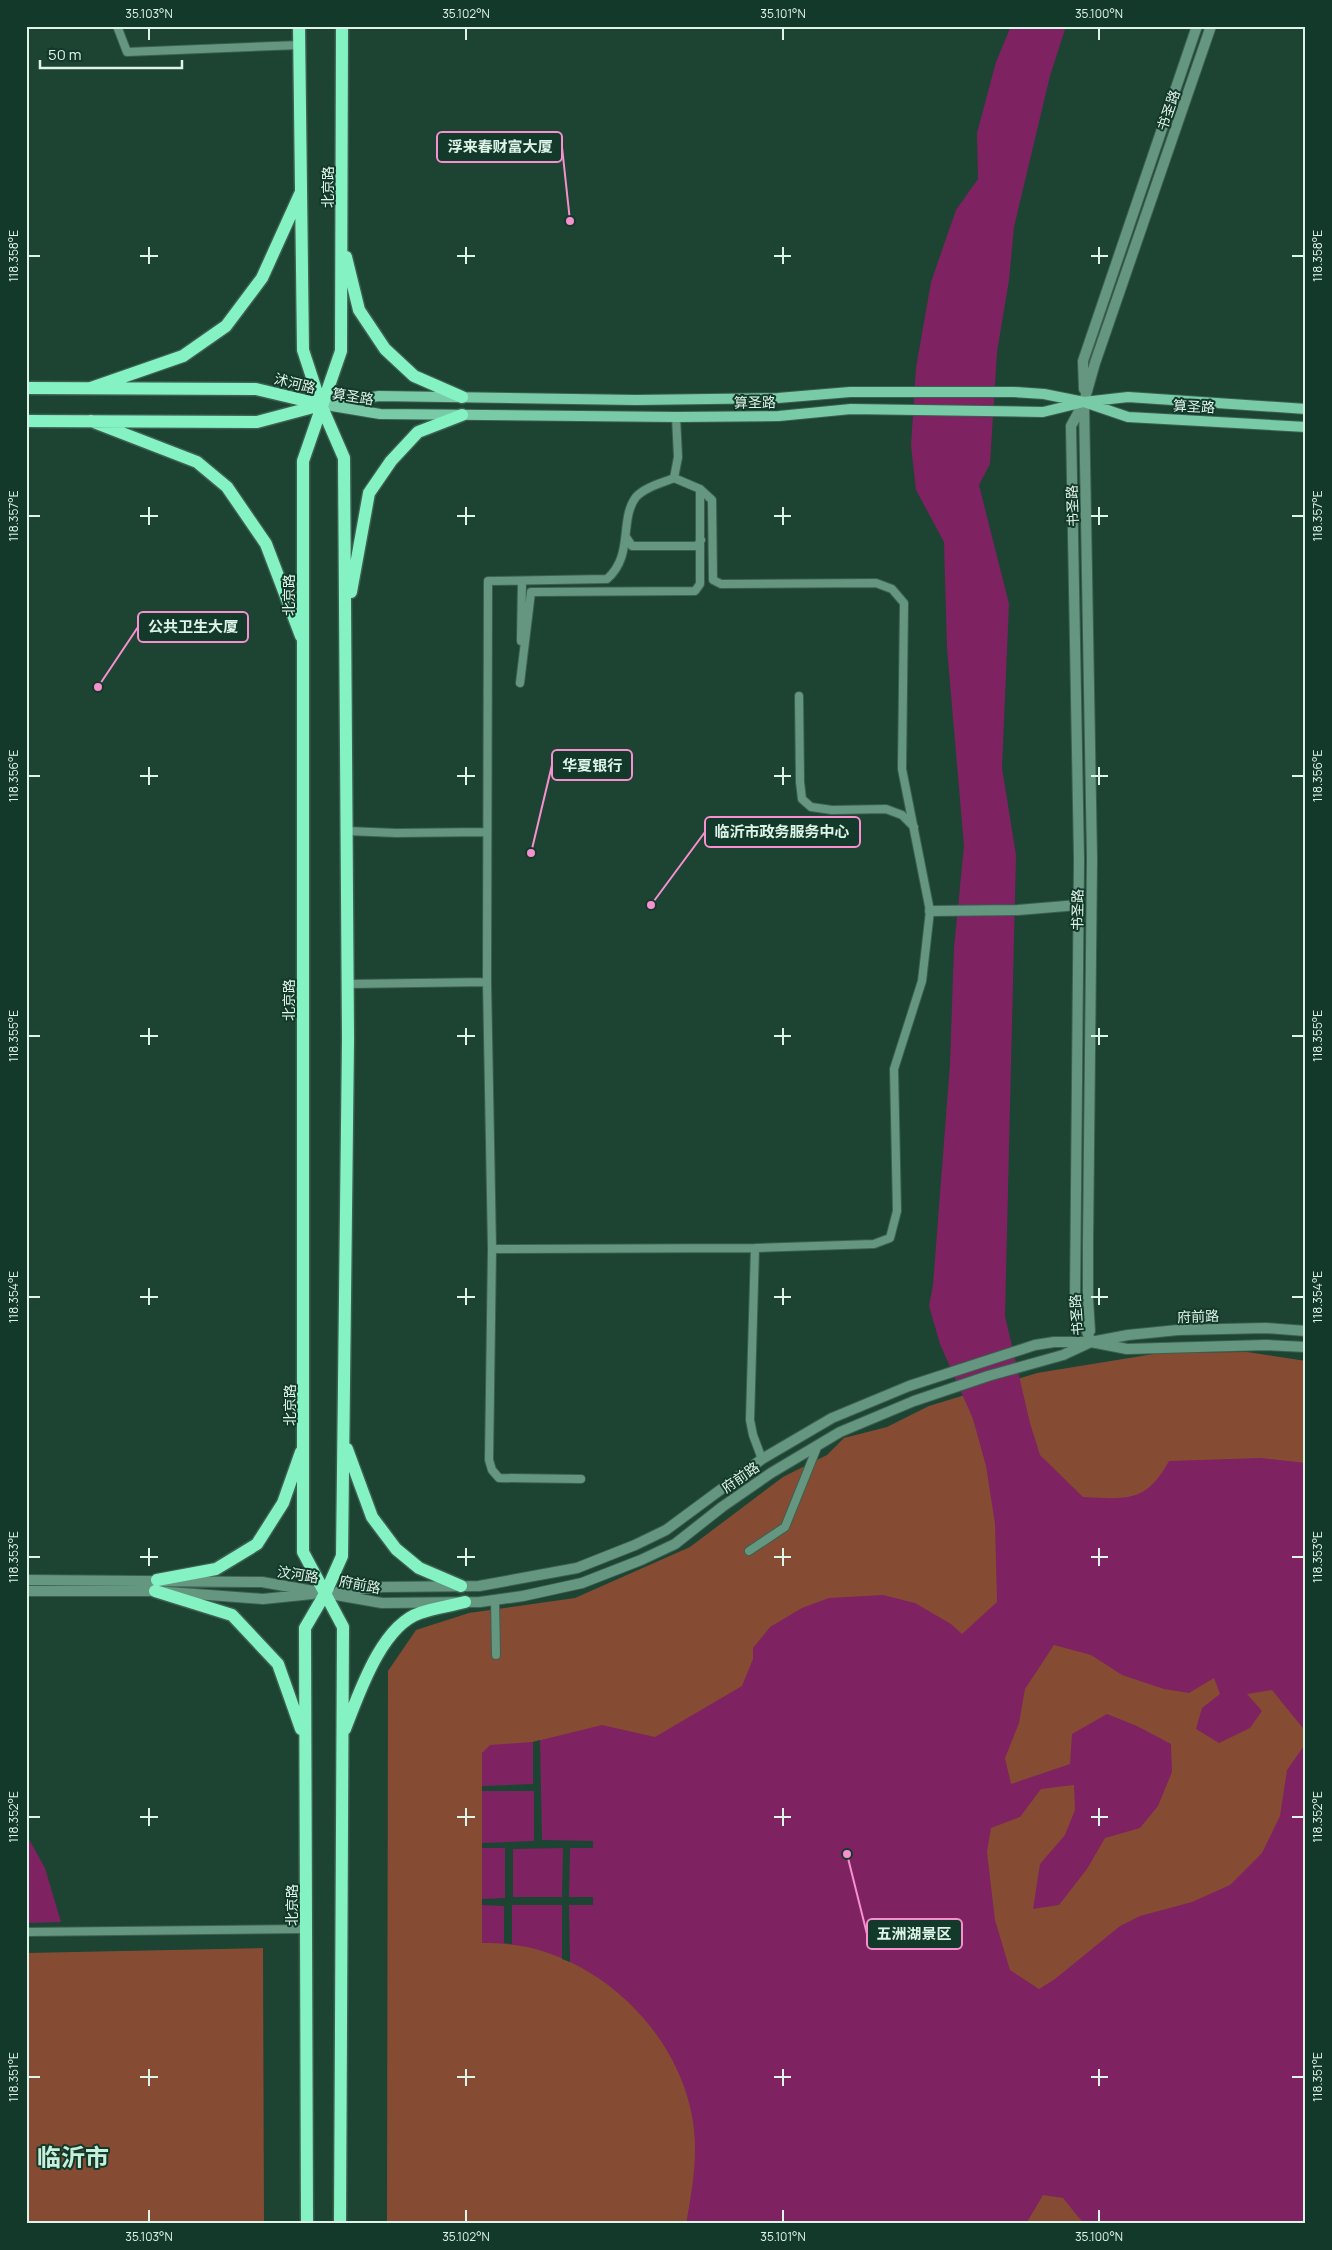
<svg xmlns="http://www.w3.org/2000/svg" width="1332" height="2250" font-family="Manrope,'Noto Sans SC',sans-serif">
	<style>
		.green { fill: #864c33 }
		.water { fill: #7f2261 }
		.pier { fill: #1d4333; fill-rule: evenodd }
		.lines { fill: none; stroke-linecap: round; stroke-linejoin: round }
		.service-casing { stroke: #3c5f50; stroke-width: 10 }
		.minor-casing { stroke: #3c5f50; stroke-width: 12 }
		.tertiary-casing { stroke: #3c5f50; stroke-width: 12 }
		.secondary-casing { stroke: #3c5f50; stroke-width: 12 }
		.primary-casing { stroke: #3c5f50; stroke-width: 15 }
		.service { stroke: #659780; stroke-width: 8 }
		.minor { stroke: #659780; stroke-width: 10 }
		.tertiary { stroke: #659780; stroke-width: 10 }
		.secondary { stroke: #78cba6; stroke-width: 10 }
		.primary { stroke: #85f2c3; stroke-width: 12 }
		.ticks { fill: none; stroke: #dff4e9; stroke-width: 2 }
		.labels { text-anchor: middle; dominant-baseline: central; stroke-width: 4; stroke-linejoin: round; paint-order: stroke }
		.street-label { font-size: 14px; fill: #dff4e9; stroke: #123929 }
		.town-label { font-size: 24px; font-weight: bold; fill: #c6f0db; stroke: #123929 }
		.leader { fill: none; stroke: #f790ce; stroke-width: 2 }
		.callout-dot { fill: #f790ce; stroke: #123929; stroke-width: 2 }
		.callout { fill: #123929; stroke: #f790ce; stroke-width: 2 }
		.callout-label { font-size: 15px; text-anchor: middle; font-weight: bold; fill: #dff4e9 }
		.neatline { fill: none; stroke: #dff4e9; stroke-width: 2 }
		.ticks-label { font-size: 12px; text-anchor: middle; fill: #dff4e9 }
	</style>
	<rect width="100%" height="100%" fill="#1d4333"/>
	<path class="green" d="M1247 1352 1306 1361V2224H387L388 1671 416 1630 469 1613 575 1598 690 1547 783 1477 827 1455 844 1438 887 1427 929 1406 1037 1373 1160 1353Z
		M263 1948 264 2224H26V1953Z"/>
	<path class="water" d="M1011 26H1066L1050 76 1014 227 1009 280 997 352 990 464 979 485 1009 604 1002 768 1016 855 1005 1316 1030 1423 1040 1455 1083 1497C1127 1499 1146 1503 1169 1461L1261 1458 1306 1463V1732L1272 1690 1247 1694 1262 1711 1250 1728 1219 1743 1196 1729 1202 1708 1220 1694 1214 1678 1189 1693 1164 1689 1122 1675 1091 1655 1054 1645 1025 1689 1019 1723 1005 1758 1011 1784 1070 1764 1072 1734 1107 1714 1137 1726 1171 1744 1172 1772 1158 1806 1140 1828 1105 1838 1087 1869 1059 1905 1033 1909 1040 1864 1065 1835 1075 1810 1074 1785 1041 1789 1020 1817 991 1828 987 1852 995 1920 1010 1970 1039 1989 1055 1979 1120 1926 1140 1916 1192 1902 1230 1885 1262 1853 1280 1816 1287 1770 1306 1743V2224H1084L1063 2198 1043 2195 1026 2224H686C693 2185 700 2146 690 2107 672 2030 604 1964 527 1947 512 1944 497 1943 482 1943V1753L490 1745 533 1742 602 1725 655 1737 742 1686 753 1659V1648L770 1627 802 1608 829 1598 883 1595 915 1603 951 1624 962 1634 997 1602 995 1524 986 1466 973 1419 940 1344 929 1306 933 1285 950 1064 954 948 964 846 947 648 944 542 916 490 911 446 916 368 931 282 956 210 978 179 977 133 996 62Z
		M26 1834 45 1868 61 1922 26 1923Z"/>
	<path class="pier" d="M540 1740 542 1840 593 1841V1848H570L569 1897H593V1905H569L570 1962 562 1959V1905H512V1944L504 1943V1906L482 1905V1899L505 1898V1848H482V1843L534 1841V1791H482V1786L533 1784V1742ZM563 1848 562 1897H513V1849Z"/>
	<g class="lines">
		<g class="service-casing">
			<path id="service" d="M117 26 127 52 300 45
				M674 478 700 489 712 500 713 580 721 584 876 583 892 589 904 603 902 769 930 911 922 981 894 1069 897 1211 890 1238 874 1244 755 1248 492 1249 487 982 488 581 607 579C634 556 619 519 636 497 645 487 662 483 674 478Z
				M674 478 678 457 676 417
				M626 537 632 546H697L701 540
				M521 641 522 581
				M520 683 531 592 695 591 700 584V489
				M799 696 800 782 802 799 811 807 832 810 886 809 902 815 914 827
				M347 831 396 833 487 832
				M348 984 487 982
				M755 1248 750 1420 753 1435 762 1459
				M492 1249 489 1460 492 1470 499 1478 581 1479
				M749 1551 785 1527 818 1445
				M495 1600 496 1655
				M26 1932 306 1929"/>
		</g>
		<g class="minor-casing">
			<path id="minor" d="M930 911 1018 910 1078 905"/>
		</g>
		<g class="tertiary-casing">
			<path id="tertiary" d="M1084 389 1083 361 1197 26
				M1084 403 1092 859 1088 1243V1299L1090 1331
				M1091 1342 1075 1302 1079 859 1071 426 1084 402 1095 363 1211 26
				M26 1580 262 1582 382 1603 480 1602 523 1596 582 1583 641 1560 675 1544 722 1507 771 1473 840 1432 914 1401 988 1376 1063 1355 1091 1342 1128 1335 1178 1330 1266 1328 1306 1331
				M26 1591H155L263 1599 312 1594
				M339 1591 383 1587 479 1586 577 1568 635 1545 666 1530 762 1459 832 1418 909 1386 1035 1345 1054 1342H1091L1127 1349 1266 1345 1306 1347"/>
		</g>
		<g class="secondary-casing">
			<path id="secondary" d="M321 405 379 396 636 400 778 398 850 392H1014L1044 394 1084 402 1128 417 1306 427
				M332 406 380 414 676 417 779 416 851 409 1043 412 1084 402 1128 397 1306 409"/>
		</g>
		<g class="primary-casing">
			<path id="primary" d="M299 26 303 350 321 405 344 458 348 1039 342 1556 326 1592 305 1628 307 2224
				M346 257 359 310 385 349 414 376 462 397
				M26 388 256 389 319 404
				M91 388 183 356 226 326 262 278 300 194
				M26 421 257 422 321 405
				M91 421 197 462 227 487 266 544 301 636
				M351 592 369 493 391 461 418 432 462 415
				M347 1449 372 1517 396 1549 419 1568 461 1586
				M157 1580 216 1569 257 1544 283 1503 301 1452
				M155 1591 232 1615 278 1664 301 1729
				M345 1729C359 1694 381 1626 420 1613 434 1608 450 1606 465 1602
				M340 2224 343 1627 303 1552V461L341 351 342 26"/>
		</g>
		<use href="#service" class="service"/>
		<use href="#minor" class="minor"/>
		<use href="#tertiary" class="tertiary"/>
		<use href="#secondary" class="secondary"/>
		<use href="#primary" class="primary"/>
	</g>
	<path class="ticks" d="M149 28V40M466 28V40M783 28V40M1099 28V40M149 247V264M466 247V264M783 247V264M1099 247V264M28 256H40M140 256H158M457 256H475M774 256H791M1091 256H1108M1292 256H1304M149 507V525M466 507V525M783 507V525M1099 507V525M28 516H40M140 516H158M457 516H475M774 516H791M1091 516H1108M1292 516H1304M149 767V785M466 767V785M783 767V785M1099 767V785M28 776H40M140 776H158M457 776H475M774 776H791M1091 776H1108M1292 776H1304M149 1028V1045M466 1028V1045M783 1028V1045M1099 1028V1045M28 1036H40M140 1036H158M457 1036H475M774 1036H791M1091 1036H1108M1292 1036H1304M149 1288V1305M466 1288V1305M783 1288V1305M1099 1288V1305M28 1297H40M140 1297H158M457 1297H475M774 1297H791M1091 1297H1108M1292 1297H1304M149 1548V1566M466 1548V1566M783 1548V1566M1099 1548V1566M28 1557H40M140 1557H158M457 1557H475M774 1557H791M1091 1557H1108M1292 1557H1304M149 1808V1826M466 1808V1826M783 1808V1826M1099 1808V1826M28 1817H40M140 1817H158M457 1817H475M774 1817H791M1091 1817H1108M1292 1817H1304M149 2069V2086M466 2069V2086M783 2069V2086M1099 2069V2086M28 2077H40M140 2077H158M457 2077H475M774 2077H791M1091 2077H1108M1292 2077H1304M149 2210V2222M466 2210V2222M783 2210V2222M1099 2210V2222"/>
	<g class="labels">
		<g class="street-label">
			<text transform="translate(1168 110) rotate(-71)">书圣路</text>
			<text transform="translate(327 187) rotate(-90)">北京路</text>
			<text transform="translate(295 383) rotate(14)">沭河路</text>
			<text transform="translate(353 396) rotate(9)">算圣路</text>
			<text transform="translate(755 402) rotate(-1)">算圣路</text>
			<text transform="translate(1194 406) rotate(3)">算圣路</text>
			<text transform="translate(1072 506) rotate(-92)">书圣路</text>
			<text transform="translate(288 595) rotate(-90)">北京路</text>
			<text transform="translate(1077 910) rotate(-89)">书圣路</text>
			<text transform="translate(288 1000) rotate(-90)">北京路</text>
			<text transform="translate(1076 1315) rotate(-94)">书圣路</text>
			<text transform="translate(1198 1316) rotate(-2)">府前路</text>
			<text transform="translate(289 1405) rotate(-90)">北京路</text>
			<text transform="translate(740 1477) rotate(-35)">府前路</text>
			<text transform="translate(298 1574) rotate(9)">汶河路</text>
			<text transform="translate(360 1584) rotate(11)">府前路</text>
			<text transform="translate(291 1905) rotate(-90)">北京路</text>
		</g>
		<g class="town-label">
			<text x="73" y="2156">临沂市</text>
		</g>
	</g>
	<path class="leader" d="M570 221L562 147M98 687L138 627M531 853L552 765M651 905L705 832M847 1854L867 1934"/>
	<g class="callout-dot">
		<circle cx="570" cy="221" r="5"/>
		<circle cx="98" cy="687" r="5"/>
		<circle cx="531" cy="853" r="5"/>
		<circle cx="651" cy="905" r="5"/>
		<circle cx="847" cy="1854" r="5"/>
	</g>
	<g class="callout">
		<rect x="437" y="132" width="125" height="30" rx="5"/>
		<rect x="138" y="612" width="110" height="30" rx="5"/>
		<rect x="552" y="750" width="80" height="30" rx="5"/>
		<rect x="705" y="817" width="155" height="30" rx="5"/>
		<rect x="867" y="1919" width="95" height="30" rx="5"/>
	</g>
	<g class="callout-label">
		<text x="500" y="152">浮来春财富大厦</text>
		<text x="193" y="632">公共卫生大厦</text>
		<text x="592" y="771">华夏银行</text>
		<text x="782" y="837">临沂市政务服务中心</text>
		<text x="914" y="1939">五洲湖景区</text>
	</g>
	<rect width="1332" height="2250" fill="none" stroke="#123929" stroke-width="55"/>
	<path d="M40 60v8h142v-8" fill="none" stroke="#dff4e9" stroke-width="2.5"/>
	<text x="48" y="60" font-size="15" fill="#dff4e9" stroke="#123929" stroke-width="4" paint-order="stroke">50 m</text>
	<rect x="28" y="28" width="1276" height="2194" class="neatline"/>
	<g class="ticks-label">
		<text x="149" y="18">35.103°N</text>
		<text x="466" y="18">35.102°N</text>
		<text x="783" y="18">35.101°N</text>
		<text x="1099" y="18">35.100°N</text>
		<text transform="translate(1318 256) rotate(-90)" y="4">118.358°E</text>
		<text transform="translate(14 256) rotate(-90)" y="4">118.358°E</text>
		<text transform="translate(1318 516) rotate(-90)" y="4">118.357°E</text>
		<text transform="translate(14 516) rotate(-90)" y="4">118.357°E</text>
		<text transform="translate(1318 776) rotate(-90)" y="4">118.356°E</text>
		<text transform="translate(14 776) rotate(-90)" y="4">118.356°E</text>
		<text transform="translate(1318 1036) rotate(-90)" y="4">118.355°E</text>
		<text transform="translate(14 1036) rotate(-90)" y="4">118.355°E</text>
		<text transform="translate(14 1297) rotate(-90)" y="4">118.354°E</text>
		<text transform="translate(1318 1297) rotate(-90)" y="4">118.354°E</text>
		<text transform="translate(14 1557) rotate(-90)" y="4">118.353°E</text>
		<text transform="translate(1318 1557) rotate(-90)" y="4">118.353°E</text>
		<text transform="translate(14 1817) rotate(-90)" y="4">118.352°E</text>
		<text transform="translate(1318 1817) rotate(-90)" y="4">118.352°E</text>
		<text transform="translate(14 2077) rotate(-90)" y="4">118.351°E</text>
		<text transform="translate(1318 2077) rotate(-90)" y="4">118.351°E</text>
		<text x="149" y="2241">35.103°N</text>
		<text x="466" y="2241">35.102°N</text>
		<text x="783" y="2241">35.101°N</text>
		<text x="1099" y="2241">35.100°N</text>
	</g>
</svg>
